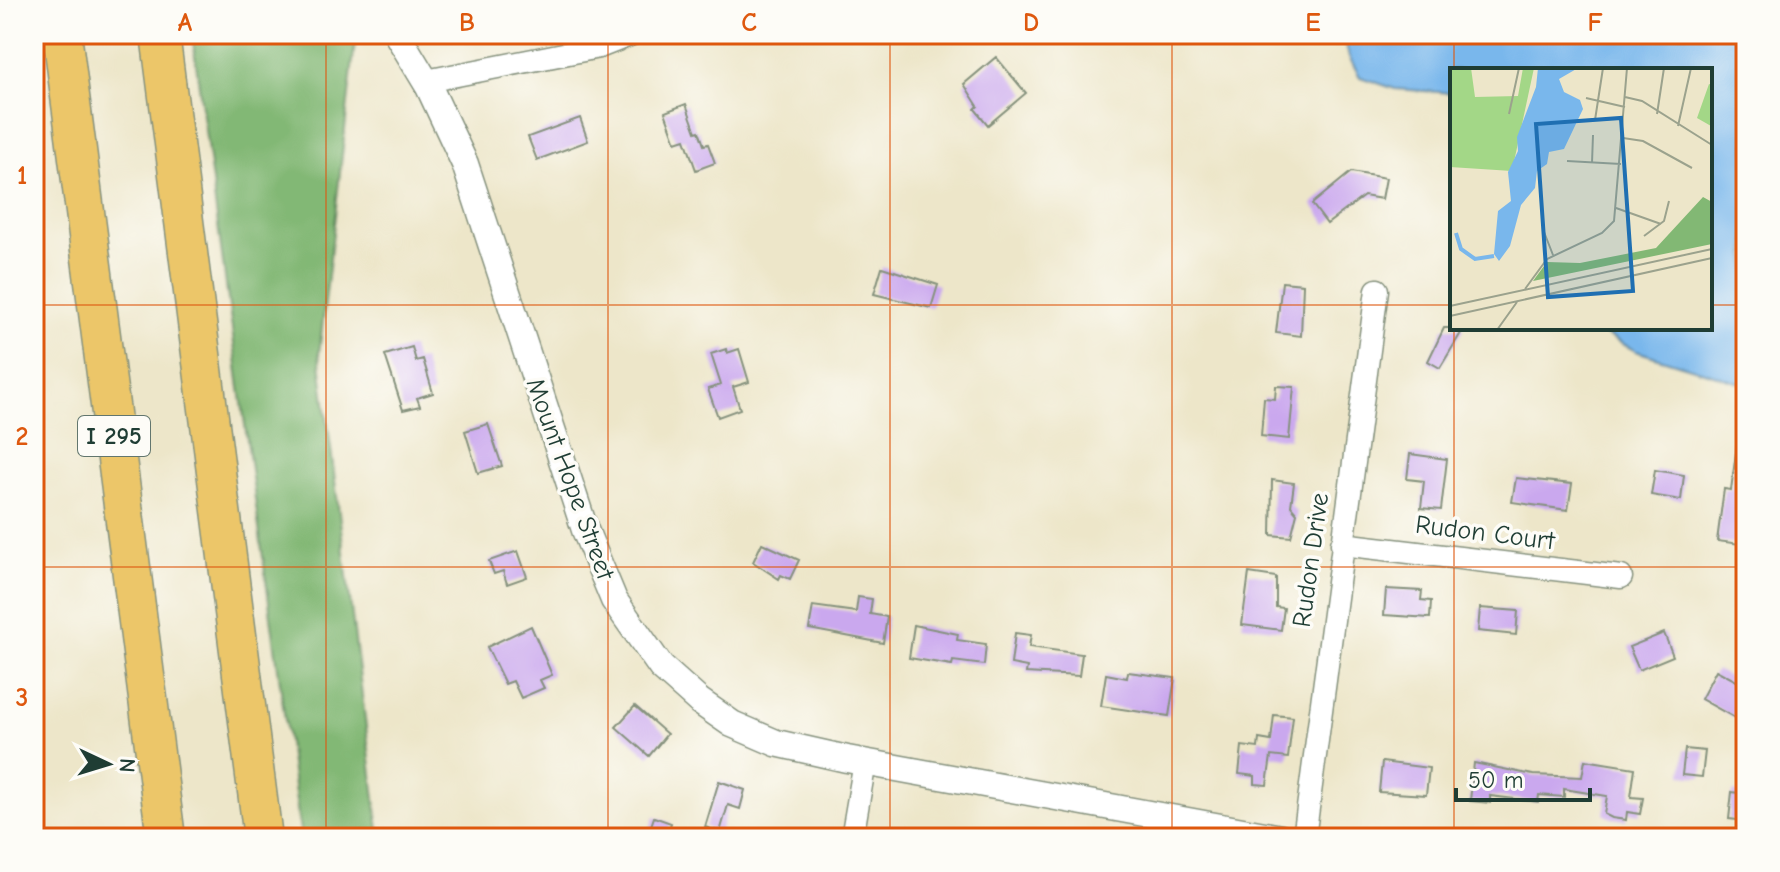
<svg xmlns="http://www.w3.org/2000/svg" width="1780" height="872" font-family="'Comic Neue',sans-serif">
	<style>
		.forest { fill: #82b874; stroke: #507a54; stroke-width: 2 }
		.water { fill: #79b7ec; stroke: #4c7a90; stroke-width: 2 }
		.building { fill: #caa8ee }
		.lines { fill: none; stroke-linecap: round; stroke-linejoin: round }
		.minor-casing { stroke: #86927e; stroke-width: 25 }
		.tertiary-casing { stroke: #86927e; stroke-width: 29 }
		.motorway-casing { stroke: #86927e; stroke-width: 41 }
		.minor { stroke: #fff; stroke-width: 22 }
		.tertiary { stroke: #fff; stroke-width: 26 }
		.motorway { stroke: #ecc669; stroke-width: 38 }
		.grid { fill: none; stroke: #de580e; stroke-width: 2; stroke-opacity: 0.55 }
		.labels { text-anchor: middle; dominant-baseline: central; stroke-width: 7; stroke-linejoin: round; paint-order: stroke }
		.shield { fill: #fdfcf7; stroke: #62766e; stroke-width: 2 }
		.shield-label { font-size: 24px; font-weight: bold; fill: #1f3d34 }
		.street-label { font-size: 26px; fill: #1f3d34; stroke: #fdfcf7 }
		.inset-river { fill: none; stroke: #79b7ec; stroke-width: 4 }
		.inset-road { fill: none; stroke: #9ba28d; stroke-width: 2 }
		.view { fill: #1f6fb2; fill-opacity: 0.15; stroke: #1f6fb2; stroke-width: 4 }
		.inset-edge { fill: none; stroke: #1f3d34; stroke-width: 4 }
		.neatline { fill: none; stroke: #de580e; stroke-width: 3 }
		.grid-label { font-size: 26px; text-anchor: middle; font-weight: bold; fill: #de580e }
	</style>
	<rect width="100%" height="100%" fill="#fdfcf7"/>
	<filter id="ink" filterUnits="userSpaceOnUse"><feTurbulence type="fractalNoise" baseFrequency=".0125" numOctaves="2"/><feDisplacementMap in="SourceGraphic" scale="16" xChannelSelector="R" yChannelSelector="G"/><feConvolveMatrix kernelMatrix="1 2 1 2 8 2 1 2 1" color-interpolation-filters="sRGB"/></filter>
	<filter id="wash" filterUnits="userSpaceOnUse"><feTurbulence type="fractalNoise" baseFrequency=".006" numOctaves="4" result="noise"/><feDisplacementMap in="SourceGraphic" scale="32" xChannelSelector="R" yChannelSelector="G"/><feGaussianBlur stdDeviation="1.8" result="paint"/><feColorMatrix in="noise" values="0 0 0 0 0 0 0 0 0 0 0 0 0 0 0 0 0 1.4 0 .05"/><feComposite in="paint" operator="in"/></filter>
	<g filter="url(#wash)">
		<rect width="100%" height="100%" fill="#ede6c9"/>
		<path class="forest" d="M192 34H356L319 354 380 838H301Z"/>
		<path class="water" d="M1343 34H1746V385L1636 351 1593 328H1710V70H1452V93L1395 89 1360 77 1349 57Z"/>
		<g id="blocks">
			<path class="building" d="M996 57 1026 93 988 125 975 109 978 106 964 84Z
				M686 104 696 132 699 131 704 145 708 144 715 163 696 170 685 139 676 142 665 112Z
				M580 118 588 141 537 160 528 137Z
				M1351 172 1386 178 1382 199 1364 196 1327 224 1312 204Z
				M882 267 938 285 931 308 874 294Z
				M1282 282 1303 284 1301 336 1276 333Z
				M1444 328H1464L1440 368 1428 361Z
				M412 347 416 361 423 359 433 393 417 398 420 406 403 410 385 355Z
				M726 349 727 353 739 349 749 382 733 387 740 409 718 417 708 389 721 385 711 354Z
				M1276 386 1294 387 1289 439 1261 436 1264 398 1275 399Z
				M488 424 502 466 478 473 465 431Z
				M1737 445H1746V521H1743L1740 544 1717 541 1724 489 1731 490Z
				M1410 454 1447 459 1441 510 1421 508 1424 481 1407 479Z
				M1655 470 1684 475 1681 500 1651 495Z
				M1516 478 1572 484 1568 510 1512 502Z
				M1272 480 1294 483 1291 506 1297 513 1291 537 1271 535Z
				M762 543 799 560 790 579 781 575 779 579 753 562Z
				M518 551 527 577 507 584 503 571 494 574 489 561Z
				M1249 573 1276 577V607L1284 608 1281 630 1242 625Z
				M1386 589 1422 591 1421 600 1431 601 1430 618 1384 615Z
				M858 597 872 599 870 614 887 617 883 643 809 629 813 606 856 612Z
				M1480 608 1518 611 1516 635 1478 631Z
				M914 625 958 634 957 640 986 644 984 665 953 661 952 665 909 658Z
				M531 626 552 675 540 680 544 688 521 698 513 681 505 684 487 647Z
				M1015 633 1031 635 1029 647 1082 654 1079 676 1026 673 1027 667 1011 664Z
				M1664 633 1673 656 1639 670 1629 647Z
				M1716 670 1746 686V724L1701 699Z
				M1128 672 1175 678 1169 716 1101 706 1106 674 1127 678Z
				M635 706 667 734 649 756 616 727Z
				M1274 715 1293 717 1288 758 1271 756 1267 785 1255 784V776L1239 774 1242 746 1258 748 1259 739 1271 741Z
				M1685 749 1705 751 1702 777 1682 775Z
				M1585 760 1635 768 1631 797 1643 798 1640 814 1627 812 1626 820 1612 818 1604 814 1607 796 1564 789V797L1539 795 1538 802 1490 796V803L1470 801 1474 763 1533 775 1582 777Z
				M1382 762 1429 768 1426 795 1379 792Z
				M719 781 745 790 740 809 728 805 720 832 705 827Z
				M1732 792 1746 794V821L1729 819Z
				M654 817 671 823 666 838H647Z"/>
		</g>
	</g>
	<g filter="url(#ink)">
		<use href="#blocks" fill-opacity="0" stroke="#86927e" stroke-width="2"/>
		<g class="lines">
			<g class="minor-casing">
				<path id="minor" d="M426 81 599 47 632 34
					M1342 544 1621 577
					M852 838 865 762
					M1304 838 1377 290"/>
			</g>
			<g class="tertiary-casing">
				<path id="tertiary" d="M397 34 429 87 465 164 585 530 614 600 661 667 699 701 732 724 776 743 847 759 1281 838"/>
			</g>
			<g class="motorway-casing">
				<path id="motorway" d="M62 34 166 838
					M160 34 263 838"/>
			</g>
			<use href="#minor" class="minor"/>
			<use href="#tertiary" class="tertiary"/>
			<use href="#motorway" class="motorway"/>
		</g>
	</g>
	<path class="grid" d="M326 34V838M608 34V838M890 34V838M1172 34V838M1454 34V70M34 305H1452M1710 305H1746M1454 328V838M34 567H1746"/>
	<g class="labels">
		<rect class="shield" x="78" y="416" width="72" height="40" rx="6"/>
		<g class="shield-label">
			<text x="114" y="436">I 295</text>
		</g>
		<g class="street-label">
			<text transform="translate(570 479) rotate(70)">Mount Hope Street</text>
			<text transform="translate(1485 533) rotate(7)">Rudon Court</text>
			<text transform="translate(1311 560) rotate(-82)">Rudon Drive</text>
		</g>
	</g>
	<g transform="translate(1450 68)">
		<rect width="262" height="262" fill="#ede6c9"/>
		<path d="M0 0H21L25 29 68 28 73 0H84L62 103 0 99ZM259 16 262 17 261 58 247 50Z" fill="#a3d787"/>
		<path d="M253 129 262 134V176L83 213 97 194 130 195 206 180Z" fill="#82b874"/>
		<path d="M88 0H128L109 11 114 24 130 32 133 41 114 81 99 84 97 96 87 103 85 120 71 137 60 178 49 193 44 186 48 143 61 133 58 104 68 83 67 69 86 19Z" fill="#79b7ec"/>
		<path class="inset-river" d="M6 165 11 181 25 191 44 188"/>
		<path class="inset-road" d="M175 29 192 33 262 77M136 30 175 39M59 46 69 0M207 46 214 0M145 52 153 0M228 58 241 0M173 70 193 73 242 100M117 93 171 96M142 95 143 67M166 140 211 156M94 164 103 187M194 168 214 153 219 133M75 221 97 191 152 165 164 153 177 0M0 238 262 181M0 248 262 190M47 262 67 234"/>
		<path class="view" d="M171 50 183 223 98 229 86 56Z"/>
		<rect width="262" height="262" class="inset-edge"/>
	</g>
	<rect width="1780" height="872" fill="none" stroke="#fdfcf7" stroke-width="88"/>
	<g transform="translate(108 764) rotate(94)" stroke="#fdfcf7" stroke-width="6" paint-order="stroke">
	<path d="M0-6L14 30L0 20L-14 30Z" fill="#1f3d34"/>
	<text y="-12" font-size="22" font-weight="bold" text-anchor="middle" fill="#1f3d34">N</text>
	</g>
	<path d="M1456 788v12h134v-12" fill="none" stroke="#1f3d34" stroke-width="4"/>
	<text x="1468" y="788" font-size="24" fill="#1f3d34" stroke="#fdfcf7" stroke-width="6" paint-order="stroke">50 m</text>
	<rect x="44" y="44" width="1692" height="784" class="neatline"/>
	<g class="grid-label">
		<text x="185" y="31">A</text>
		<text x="467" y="31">B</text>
		<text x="749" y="31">C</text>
		<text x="1031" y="31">D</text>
		<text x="1313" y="31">E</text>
		<text x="1595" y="31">F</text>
		<text x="22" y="184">1</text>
		<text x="22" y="445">2</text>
		<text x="22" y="706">3</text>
	</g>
</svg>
